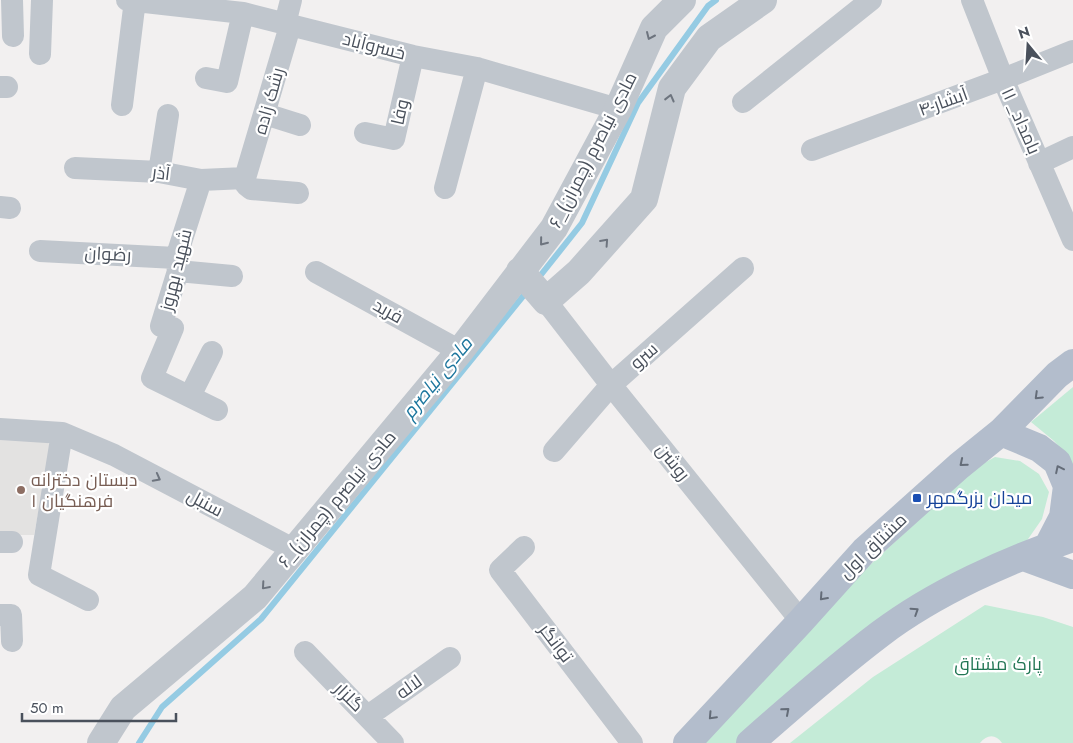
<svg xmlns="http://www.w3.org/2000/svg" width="1073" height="743" font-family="Jost,Cairo,sans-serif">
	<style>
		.education { fill: #e3e2e1 }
		.green { fill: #c4ebd7 }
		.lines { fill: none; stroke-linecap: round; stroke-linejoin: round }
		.stream { stroke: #95cbe3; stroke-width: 6 }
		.minor { stroke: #c0c6cd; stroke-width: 22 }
		.tertiary { stroke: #c0c6cd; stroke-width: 28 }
		.primary { stroke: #b3bdcc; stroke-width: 28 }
		.oneway { stroke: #6d747e }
		.oneway2 { stroke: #646c78 }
		.education-dot { fill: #8d6e63; stroke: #fff; stroke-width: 2 }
		.transit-dot { fill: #1a4fb4; stroke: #fff; stroke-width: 2 }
		.labels { text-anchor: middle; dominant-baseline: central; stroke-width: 4.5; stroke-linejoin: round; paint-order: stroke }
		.street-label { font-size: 18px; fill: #4a515c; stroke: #fff }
		.education-label { font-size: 18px; fill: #785e54; stroke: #fff; text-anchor: start }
		.transit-label { font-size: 18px; fill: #164399; stroke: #fff; text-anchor: start }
		.park-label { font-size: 18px; fill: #217654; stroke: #fff }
		.water-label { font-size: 19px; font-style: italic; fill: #1b759d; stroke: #fff }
	</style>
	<rect width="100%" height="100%" fill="#f2f0f0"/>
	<path class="education" d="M0 439 45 441 51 445 34 535H0Z"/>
	<path class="green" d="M1073 387V472L1063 451 1054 441 1031 422Z
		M995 457 1020 461 1039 474 1049 492 1042 519 1026 542 737 743H699L846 587 975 468Z
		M985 605 1043 617 1073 627V743H1002C996 734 987 734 980 743H790L873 677Z"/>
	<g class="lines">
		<path class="stream" d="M536 281 582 223 638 103 708 6 716 0
			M139 743 162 707 261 619 528 290"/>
		<path class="minor" d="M12 0 13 36
			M127 0 243 13 413 56 477 68 618 109
			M291 0 285 24 288 33 245 178 246 185 251 189 298 193
			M972 0 1003 79 1073 240
			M40 54 42 0
			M206 78 227 82 243 13
			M0 87H7
			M743 102 871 0
			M122 105 135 0
			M265 114 300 125
			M365 133 394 139 413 56
			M812 150 1003 79 1073 51
			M1039 163 1073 147
			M75 168 159 172 201 180 245 178
			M159 172 168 115
			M201 180 176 258 178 271 161 326 173 328 152 378 217 410
			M445 188 477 68
			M0 207 10 208
			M40 251 176 258
			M178 271 232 276
			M316 272 460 351
			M546 301 611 385 801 621
			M190 396 212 352
			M0 429 62 433 114 455 295 550
			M62 433 39 575 88 600
			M554 451 611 385 743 268
			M0 542H12
			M524 547 500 570 632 743
			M0 615H11L12 641
			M305 652 393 743
			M368 716 450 658"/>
		<path class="tertiary" d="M520 271 546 301 579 272 644 199 672 88 709 38 763 0
			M101 743 123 708 255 597 460 351 554 228 618 109 654 28 682 0"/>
		<path class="primary" d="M1001 432 1039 448 1057 462 1067 486 1063 517 1048 546
			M1024 557 1073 575
			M687 743 801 621 864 551 959 466 1001 432 1057 375 1073 363
			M750 743C792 706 835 668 880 634 934 593 1009 559 1073 538"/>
	</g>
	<defs><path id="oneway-chevron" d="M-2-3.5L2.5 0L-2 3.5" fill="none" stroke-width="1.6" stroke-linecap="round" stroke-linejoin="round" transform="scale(1.25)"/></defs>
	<g class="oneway">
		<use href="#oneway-chevron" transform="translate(650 36) rotate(114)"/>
		<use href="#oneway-chevron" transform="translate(670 98) rotate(-76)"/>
		<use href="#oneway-chevron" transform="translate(543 242) rotate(129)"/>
		<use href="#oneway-chevron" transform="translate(605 242) rotate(-48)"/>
		<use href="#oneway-chevron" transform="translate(157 478) rotate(28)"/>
		<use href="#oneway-chevron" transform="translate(265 586) rotate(131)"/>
	</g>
	<g class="oneway2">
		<use href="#oneway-chevron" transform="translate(1038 396) rotate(136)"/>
		<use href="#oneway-chevron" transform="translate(963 463) rotate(140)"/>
		<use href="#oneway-chevron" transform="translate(1059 469) rotate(-116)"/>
		<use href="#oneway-chevron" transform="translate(823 597) rotate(132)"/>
		<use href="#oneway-chevron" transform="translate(915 611) rotate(-33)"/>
		<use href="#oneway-chevron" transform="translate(786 711) rotate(-41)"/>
		<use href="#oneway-chevron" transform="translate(712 716) rotate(133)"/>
	</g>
	<circle class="education-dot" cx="21" cy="490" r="5"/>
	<rect class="transit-dot" x="912" y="493" width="10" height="10" rx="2.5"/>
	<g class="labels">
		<g class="street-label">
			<text transform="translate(374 46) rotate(14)">خسروآباد</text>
			<text transform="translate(269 101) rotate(-74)">رشک زاده</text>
			<text transform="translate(943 102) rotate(-20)">۴-آبشار</text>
			<text transform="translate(400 112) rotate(-77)">وفا</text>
			<text transform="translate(1021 121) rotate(66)">۱۱ _بامداد</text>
			<text transform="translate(593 150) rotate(-63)">۶_مادی نیاصرم (چمران)</text>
			<text transform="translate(161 173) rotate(7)">آذر</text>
			<text transform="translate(108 254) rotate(3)">رضوان</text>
			<text transform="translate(176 270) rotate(-76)">شهید بهروز</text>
			<text transform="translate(388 311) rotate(29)">فرید</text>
			<text transform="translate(644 356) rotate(-41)">سرو</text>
			<text transform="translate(673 462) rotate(51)">روشن</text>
			<text transform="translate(337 499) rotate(-50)">۶_مادی نیاصرم (چمران)</text>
			<text transform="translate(205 503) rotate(28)">سنبل</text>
			<text transform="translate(873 546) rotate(-44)">مشتاق اول</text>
			<text transform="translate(556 643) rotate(53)">توانگر</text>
			<text transform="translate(409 687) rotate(-36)">لاله</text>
			<text transform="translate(349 697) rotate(45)">گلزار</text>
		</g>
		<g class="education-label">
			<text x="31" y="480">دبستان دخترانه<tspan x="31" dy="21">فرهنگیان ۱</tspan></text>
		</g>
		<g class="transit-label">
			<text x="927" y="498">میدان بزرگمهر</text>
		</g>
		<g class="park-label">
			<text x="998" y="664">پارک مشتاق</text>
		</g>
		<g class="water-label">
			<text transform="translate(437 378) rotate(-51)">مادی نیاصرم</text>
		</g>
	</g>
	<g transform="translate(1028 45) rotate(342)" stroke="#ffffff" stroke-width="4" paint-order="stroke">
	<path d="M0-4L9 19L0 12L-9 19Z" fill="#4a515c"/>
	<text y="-8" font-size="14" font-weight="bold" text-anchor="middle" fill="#4a515c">N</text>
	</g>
	<path d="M22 713v8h154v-8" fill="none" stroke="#4a515c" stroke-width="2.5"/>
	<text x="30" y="713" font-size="15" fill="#4a515c" stroke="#ffffff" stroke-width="4" paint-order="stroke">50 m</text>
</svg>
